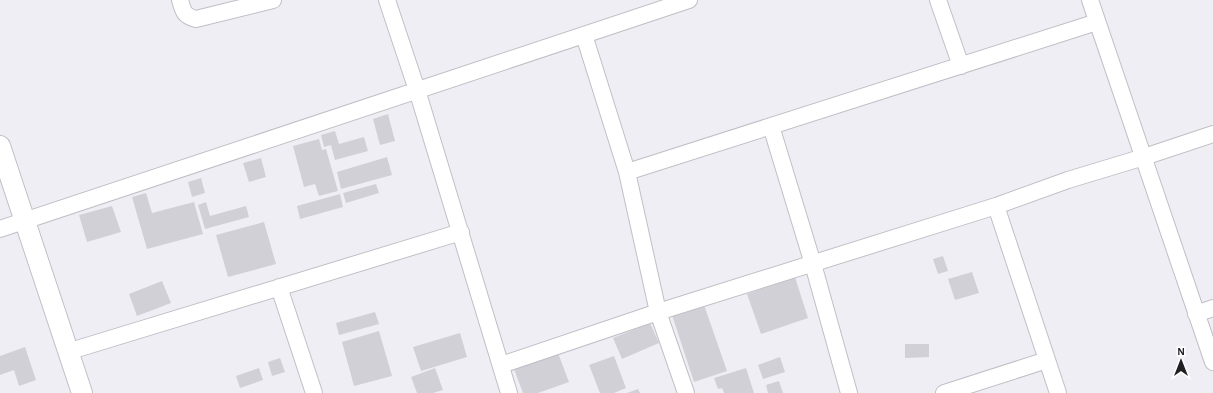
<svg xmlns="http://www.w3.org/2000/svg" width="1213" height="393" font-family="'Alegreya Sans',sans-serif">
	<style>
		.building { fill: #d1d0d6 }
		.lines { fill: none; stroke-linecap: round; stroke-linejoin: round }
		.minor-casing { stroke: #c1bfc6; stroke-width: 18 }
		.tertiary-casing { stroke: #c1bfc6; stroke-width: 22 }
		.minor { stroke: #fff; stroke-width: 16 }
		.tertiary { stroke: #fff; stroke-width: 20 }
	</style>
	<rect width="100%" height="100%" fill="#f0eef5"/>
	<path class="building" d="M388 114 395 141 380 145 373 119Z
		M335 131 339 144 364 137 368 151 335 160 331 145 324 147 321 135Z
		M319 139 322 150 326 149 338 191 319 196 315 184 304 187 293 146Z
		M387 157 392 175 341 189 337 172Z
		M261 158 266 177 249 182 243 163Z
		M201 178 205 193 192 197 188 182Z
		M376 184 379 193 346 203 343 193Z
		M146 193 152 213 194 202 203 234 147 249 132 197Z
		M340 194 343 207 300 219 297 206Z
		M206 202 210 216 246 206 249 217 205 229 198 205Z
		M112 206 121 232 87 242 79 215Z
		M264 222 276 264 228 277 216 235Z
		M943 256 948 271 938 274 933 259Z
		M972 272 979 293 955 300 948 279Z
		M795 277 808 318 761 334 747 294Z
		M162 281 171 303 137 316 129 294Z
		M703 302 727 371 694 382 671 312Z
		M375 312 379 324 339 335 336 323Z
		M650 323 659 343 622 359 613 338Z
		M379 331 392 376 354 386 342 342Z
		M460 333 467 357 421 371 413 347Z
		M905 344H929V357L905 358Z
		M25 347 36 380 19 386 14 370 0 375V356Z
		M558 353 569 382 538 393H523L514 369Z
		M614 356 626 388 614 393H600L589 365Z
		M780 357 785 372 763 379 758 365Z
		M280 358 285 372 272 376 268 362Z
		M259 368 263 380 240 388 236 376Z
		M435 368 443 390 433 393H417L411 377Z
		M746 368 754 393H724L722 388 718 389 714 378Z
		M779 381 783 393H768L766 385Z
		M638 389 640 393H627Z"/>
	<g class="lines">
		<g class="minor-casing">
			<path id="minor" d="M180 0C183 11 184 16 196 19L273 0
				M387 0 417 90 509 393
				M938 0 961 66
				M1090 0 1213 362
				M584 35 627 172 658 312 686 393
				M771 126 813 264 849 393
				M627 172 1097 22
				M996 206 1058 393
				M0 229 689 0
				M279 287 314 393
				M1196 314 1213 308
				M67 352 461 232
				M501 365 658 312 996 206 1068 180 1144 157 1213 134
				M944 393 1047 360"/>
		</g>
		<g class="tertiary-casing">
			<path id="tertiary" d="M0 146C28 228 54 311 82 393"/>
		</g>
		<use href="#minor" class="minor"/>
		<use href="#tertiary" class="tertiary"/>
	</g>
	<g transform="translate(1181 361)" stroke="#ffffff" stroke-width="3" paint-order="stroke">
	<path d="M0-3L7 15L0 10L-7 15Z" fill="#201f21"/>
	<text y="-6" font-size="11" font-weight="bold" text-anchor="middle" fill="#201f21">N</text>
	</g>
</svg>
